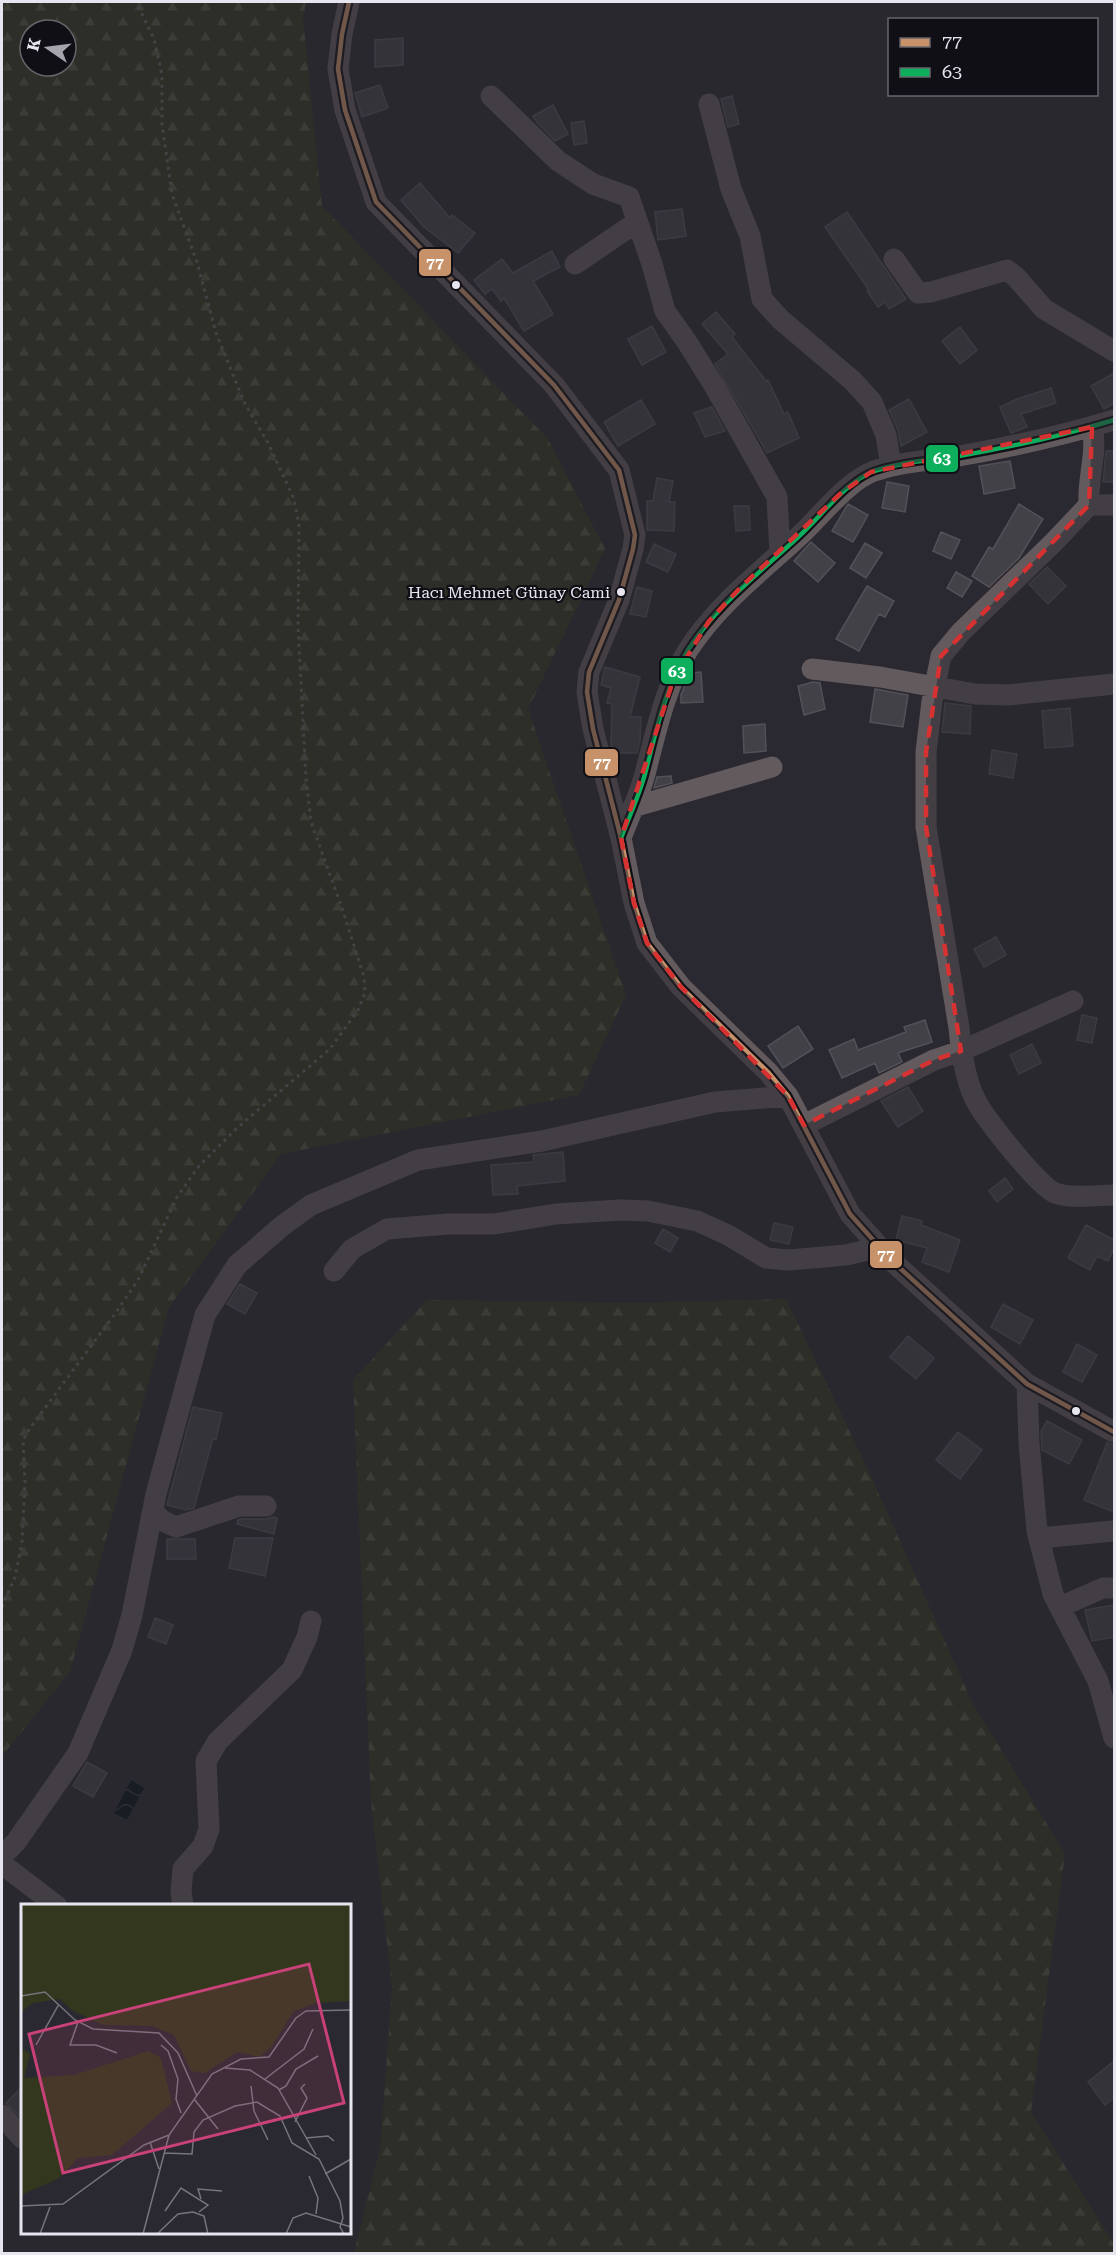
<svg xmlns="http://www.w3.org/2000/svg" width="1116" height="2255" font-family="'Roboto Serif',serif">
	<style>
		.forest { fill: url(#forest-firs); fill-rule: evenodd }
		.water { fill: url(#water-waves) }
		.building { fill: #434148; stroke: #535158; stroke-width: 1.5 }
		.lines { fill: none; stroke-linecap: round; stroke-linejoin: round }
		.path { stroke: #666163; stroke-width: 3; stroke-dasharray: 3 4.5; stroke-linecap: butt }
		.minor { stroke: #625a5d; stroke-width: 21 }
		.bus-1-casing { stroke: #100f15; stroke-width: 9 }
		.bus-2-casing { stroke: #100f15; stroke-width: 9 }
		.bus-1 { stroke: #c7916a; stroke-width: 4.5 }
		.bus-2 { stroke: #0daf5c; stroke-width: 4.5 }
		.marked { fill: none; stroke: #d73132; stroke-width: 4.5; stroke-dasharray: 12 8; stroke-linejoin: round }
		.bus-dot { fill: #e7e5ef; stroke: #100f15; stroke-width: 2 }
		.labels { text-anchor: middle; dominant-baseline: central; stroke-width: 4.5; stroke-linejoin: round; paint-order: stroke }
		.bus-label { font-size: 16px; fill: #e7e5ef; stroke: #100f15; text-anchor: end }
		.inset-road { fill: none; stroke: #76747c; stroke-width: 1.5 }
		.view { fill: #c94179; fill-opacity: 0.15; stroke: #c94179; stroke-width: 3 }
		.inset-edge { fill: none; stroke: #e7e5ef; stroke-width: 3 }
		.line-badge { stroke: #100f15; stroke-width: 2 }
		.badge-label { font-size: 16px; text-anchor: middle; font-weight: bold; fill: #fff }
	</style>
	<defs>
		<pattern id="forest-firs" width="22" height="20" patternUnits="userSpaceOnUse" patternTransform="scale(1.5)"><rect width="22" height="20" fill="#32371d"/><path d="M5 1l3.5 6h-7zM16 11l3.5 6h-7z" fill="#50543e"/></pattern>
		<pattern id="water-waves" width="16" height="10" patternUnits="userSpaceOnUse" patternTransform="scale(1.5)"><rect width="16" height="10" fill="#041118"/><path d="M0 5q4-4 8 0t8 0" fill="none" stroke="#29343a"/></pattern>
	</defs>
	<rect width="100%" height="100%" fill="#2a2830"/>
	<path class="forest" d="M2 2H306L303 19 322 206 548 439 605 549 528 709 626 995 579 1095 281 1154 169 1307 70 1672 2 1756ZM30 30H66V66H30Z
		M786 1299 870 1474 972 1702 1065 1854 1031 2112 1114 2244V2253H354L380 2149 392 1988 371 1802 353 1380 427 1300 637 1303Z"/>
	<path class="water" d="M131 1780 144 1788 127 1820 114 1813Z"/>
	<path class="building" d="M403 38V65L375 67V40Z
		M380 85 388 108 362 117 355 93Z
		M732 96 739 124 728 127 721 99Z
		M553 105 568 134 555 141 536 121 533 116Z
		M584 121 587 143 574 145 571 123Z
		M420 183 450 218 452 215 475 233 458 253 424 227 401 200Z
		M682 209 686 236 658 240 655 212Z
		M847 212 906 299 889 309 885 302 878 307 867 291 869 290 825 227Z
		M552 251 560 267 533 281 553 314 524 331 504 298 501 301 492 289 485 294 474 280 502 259 513 273Z
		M716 312 735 334 732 337 766 381 768 380 784 414 788 412 799 438 767 453 715 364 728 354 702 324Z
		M652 326 666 352 642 365 628 339Z
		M960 327 977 350 960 364 942 341Z
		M1114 373V403L1104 409 1091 386Z
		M1051 388 1056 403 1021 414 1027 427 1011 433 1000 407 1017 399Z
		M909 399 927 432 901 446 898 430 889 410Z
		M641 400 655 424 618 446 604 422Z
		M712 407 725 431 705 437 694 413Z
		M1106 451H1114V482H1103Z
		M1010 461 1015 488 984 494 979 466Z
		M657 478 673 481 669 502H675L674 531 647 530V501H653Z
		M887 482 909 486 905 512 882 508Z
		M848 504 868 515 853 542 832 531Z
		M1019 504 1043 519 1019 558 989 587 972 576 989 547 993 549Z
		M734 506H749L750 530 736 531Z
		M941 532 960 540 951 559 933 551Z
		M811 542 835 563 818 582 794 561Z
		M865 543 882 553 866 578 850 568Z
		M654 544 676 554 668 572 646 562Z
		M1047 567 1066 586 1048 604 1029 584Z
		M956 572 972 581 962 597 947 588Z
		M867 586 894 601 885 617 879 614 859 651 836 639Z
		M637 587 652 591 646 617 630 614Z
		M605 667 640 677 630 717H641L640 741 637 753H612L611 746 612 704 607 703 611 688 601 685Z
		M701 672 703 702 681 703V695L690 673Z
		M813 682 820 683 825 709 804 715 798 686Z
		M875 689 908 695 903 727 870 722Z
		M945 703 971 706 970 734 942 732Z
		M1070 708 1073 746 1045 748 1042 711Z
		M765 724 766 751 744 753 743 726Z
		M992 750 1017 754 1013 778 989 774Z
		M671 776 672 783 654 788 657 777Z
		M996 937 1006 955 984 967 974 949Z
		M1082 1015 1097 1018 1092 1043 1077 1040Z
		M925 1020 932 1042 898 1053 902 1062 879 1073 875 1063 842 1078 829 1050 854 1039 858 1050 906 1032 904 1027Z
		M798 1026 813 1049 783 1068 768 1046Z
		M1032 1044 1041 1063 1019 1074 1010 1055Z
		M908 1087 923 1111 898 1127 881 1101Z
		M563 1152 565 1181 517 1186 518 1194 493 1195 491 1165 534 1162 533 1155Z
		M1005 1178 1013 1189 997 1202 989 1191Z
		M902 1216 922 1221 921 1225 960 1240 949 1272 922 1262 927 1248 896 1240Z
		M774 1223 793 1227 789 1244 770 1240Z
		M1086 1225 1114 1240V1248L1108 1261 1097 1256 1090 1270 1068 1258Z
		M663 1229 678 1238 670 1252 655 1243Z
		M240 1284 257 1293 245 1314 227 1304Z
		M1003 1304 1033 1320 1020 1344 991 1327Z
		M908 1336 934 1358 916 1379 890 1357Z
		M1077 1344 1097 1355 1082 1382 1063 1372Z
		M193 1407 222 1413 216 1439 213 1438 194 1508 186 1510 167 1505Z
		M1047 1421 1082 1440 1069 1464 1042 1450 1041 1431Z
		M958 1432 982 1450 960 1479 936 1460Z
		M1107 1443 1114 1445V1512L1084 1500Z
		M273 1517 277 1518 274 1534 237 1524 238 1520 241 1519H266Z
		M235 1538H273L265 1576 229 1568Z
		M167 1539H195L196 1559H167Z
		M1114 1605V1637L1092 1641 1085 1610Z
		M155 1618 173 1625 166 1644 148 1637Z
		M87 1762 107 1773 93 1797 73 1786Z
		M1114 2061V2098L1105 2105 1088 2082Z
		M22 2087V2119L6 2103Z"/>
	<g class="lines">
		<path class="path" d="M2 1607 15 1577 22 1543 25 1483 23 1440 30 1428 112 1318 138 1280 177 1197 199 1166 237 1128 330 1049 358 1010 365 993 364 977 342 908 311 822 306 779 298 626 299 525 294 499 268 443 245 404 216 333 197 262 172 194 162 124V75L154 39 136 2"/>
		<path class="minor" d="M349 2 342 34 338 69 345 110 376 202 554 385 619 470 635 535 633 549 619 600 589 672 587 692 593 729 621 838 634 903 647 943 681 987 768 1072 788 1096 850 1214 891 1260 1027 1384 1114 1432
			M491 96 558 161 593 184 629 197 652 264 665 311 687 342 715 387 777 497 780 553
			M709 104 731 189 750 236 762 299 780 319 853 381 872 402 886 435 891 466
			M894 259 918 293 931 292 1007 270 1016 277 1044 309 1114 351
			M575 264 637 222
			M1089 505C1087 478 1098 453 1092 427
			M1114 505H1089L1054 542 961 632 941 656 932 701 926 752V827L959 1028C961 1050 965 1079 975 1099 983 1116 1039 1187 1055 1193 1073 1199 1096 1195 1114 1195
			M812 669 880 677 975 694 1008 695 1114 684
			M633 807 772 767
			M621 838C629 817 639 796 645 774 656 732 665 687 688 650 717 605 758 574 796 539 819 519 845 482 874 471 904 461 929 461 959 456 1011 447 1064 435 1114 420
			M804 1125 934 1060 961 1051 1073 1001
			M334 1271 352 1249 387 1229 448 1224H494L556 1214 620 1210 648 1211 697 1221 728 1235 766 1258 788 1260 812 1258 846 1255 880 1247
			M1027 1384 1029 1443 1037 1531 1053 1594 1098 1681 1114 1738
			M153 1512 163 1521 176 1527 239 1506H266
			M1039 1538 1114 1531
			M1060 1607 1103 1588H1114
			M2 1856 16 1842 78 1753 122 1650 132 1615 156 1494 205 1315 237 1265 282 1226 311 1205 418 1160 542 1141 715 1102 788 1096
			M2 1864 57 1906
			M183 1906 181 1891 183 1869 203 1846 209 1829 206 1761 218 1741 292 1670 307 1637 311 1621
			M2 2115 22 2138"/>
		<g class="bus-1-casing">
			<path id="bus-1" d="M349 2 342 34 338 69 345 110 376 202 554 385 619 470 635 535 633 549 619 600 589 672 587 692 593 729 621 838 634 903 647 943 681 987 768 1072 788 1096 850 1214 891 1260 1027 1384 1114 1432"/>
		</g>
		<g class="bus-2-casing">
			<path id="bus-2" d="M621 838C629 817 639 796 645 774 656 732 665 687 688 650 717 605 758 574 796 539 819 519 845 482 874 471 904 461 929 461 959 456 1011 447 1064 435 1114 420"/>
		</g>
		<use href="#bus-1" class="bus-1"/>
		<use href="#bus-2" class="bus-2"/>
	</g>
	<path d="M0 0H1116V2255H0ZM1092 427 1089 505 941 656 926 752V827L961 1051 934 1060 804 1125 788 1096 681 987 647 943 634 903 621 838 674 678 709 621 742 586 840 494 871 472Z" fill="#2a2830" fill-opacity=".55" fill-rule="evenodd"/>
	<path class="marked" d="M1092 427 1089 505 941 656 926 752V827L961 1051 934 1060 804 1125 788 1096 681 987 647 943 634 903 621 838 674 678 709 621 742 586 840 494 871 472Z"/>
	<g class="bus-dot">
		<circle cx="456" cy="285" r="5"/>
		<circle cx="621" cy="592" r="5"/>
		<circle cx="1076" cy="1411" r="5"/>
	</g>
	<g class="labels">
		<g class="bus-label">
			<text x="610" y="592">Hacı Mehmet Günay Cami</text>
		</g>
	</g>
	<g transform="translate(21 1904)">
		<rect width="330" height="330" fill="#2a2830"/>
		<path d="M0 0H330V97L295 99 273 107 251 142 239 153 216 148 184 169 170 167 153 131 131 122 82 121 52 107 39 95 12 99 0 108ZM0 144 9 150 3 174 53 171 127 147 140 154 151 199 91 251 57 254 37 275 0 291Z" fill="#32371d"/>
		<path class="inset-road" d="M0 92 24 88 54 116 72 125 138 129 157 149 176 192M57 118 49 141H75L96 149M15 141 38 100M140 141 147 147 157 175 155 195 160 209M204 164 229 166 257 184 295 251M244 175 283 145 292 125M230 182 233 207 247 236M258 186 265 182 275 165 297 152M173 195 197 225M274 218 286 194 280 184 284 180M285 234 307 232 313 237M129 238 138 265M143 249 171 250 173 228 182 216 214 202 236 198 259 212 271 239 298 255 319 297 322 314 319 323 323 330M304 270 330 255M288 272 297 294 295 310M180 295 177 285 201 287M0 302 42 300 123 241 148 231M144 307 160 284 187 301 178 308M19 330 29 303M122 330 148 231 191 170 220 155 248 153 275 114 285 107 330 106M136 330 157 310 172 308 183 312 187 330M265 330 272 314 285 309 330 323"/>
		<path class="view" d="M288 60 323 199 42 269 8 130Z"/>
		<rect width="330" height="330" class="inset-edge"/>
	</g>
	<g class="line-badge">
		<rect x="418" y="248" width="34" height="29" rx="6" fill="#c7916a"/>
		<rect x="925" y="444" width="34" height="29" rx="6" fill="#0daf5c"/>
		<rect x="660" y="657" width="34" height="28" rx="6" fill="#0daf5c"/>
		<rect x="584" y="748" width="35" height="29" rx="6" fill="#c7916a"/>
		<rect x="869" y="1240" width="34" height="29" rx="6" fill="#c7916a"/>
	</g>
	<g class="badge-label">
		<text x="435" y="268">77</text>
		<text x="942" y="464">63</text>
		<text x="677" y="677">63</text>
		<text x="602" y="768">77</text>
		<text x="886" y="1260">77</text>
	</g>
	<rect width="1116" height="2255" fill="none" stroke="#e7e5ef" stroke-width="6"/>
	<rect x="888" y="18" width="210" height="78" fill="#100f15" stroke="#66656c" stroke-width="1.5"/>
	<rect x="900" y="38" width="30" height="9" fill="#c7916a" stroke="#66656c" stroke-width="1.5"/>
	<text x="942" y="48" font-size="18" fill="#e7e5ef">77</text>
	<rect x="900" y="68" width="30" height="9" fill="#0daf5c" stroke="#66656c" stroke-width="1.5"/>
	<text x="942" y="78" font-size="18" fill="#e7e5ef">63</text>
	<g transform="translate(48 48) rotate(284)"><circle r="28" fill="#100f15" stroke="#66656c" stroke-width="1.5"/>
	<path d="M0-4.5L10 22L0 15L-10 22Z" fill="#a5a3ac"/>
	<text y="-9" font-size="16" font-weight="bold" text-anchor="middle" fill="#e7e5ef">K</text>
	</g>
</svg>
